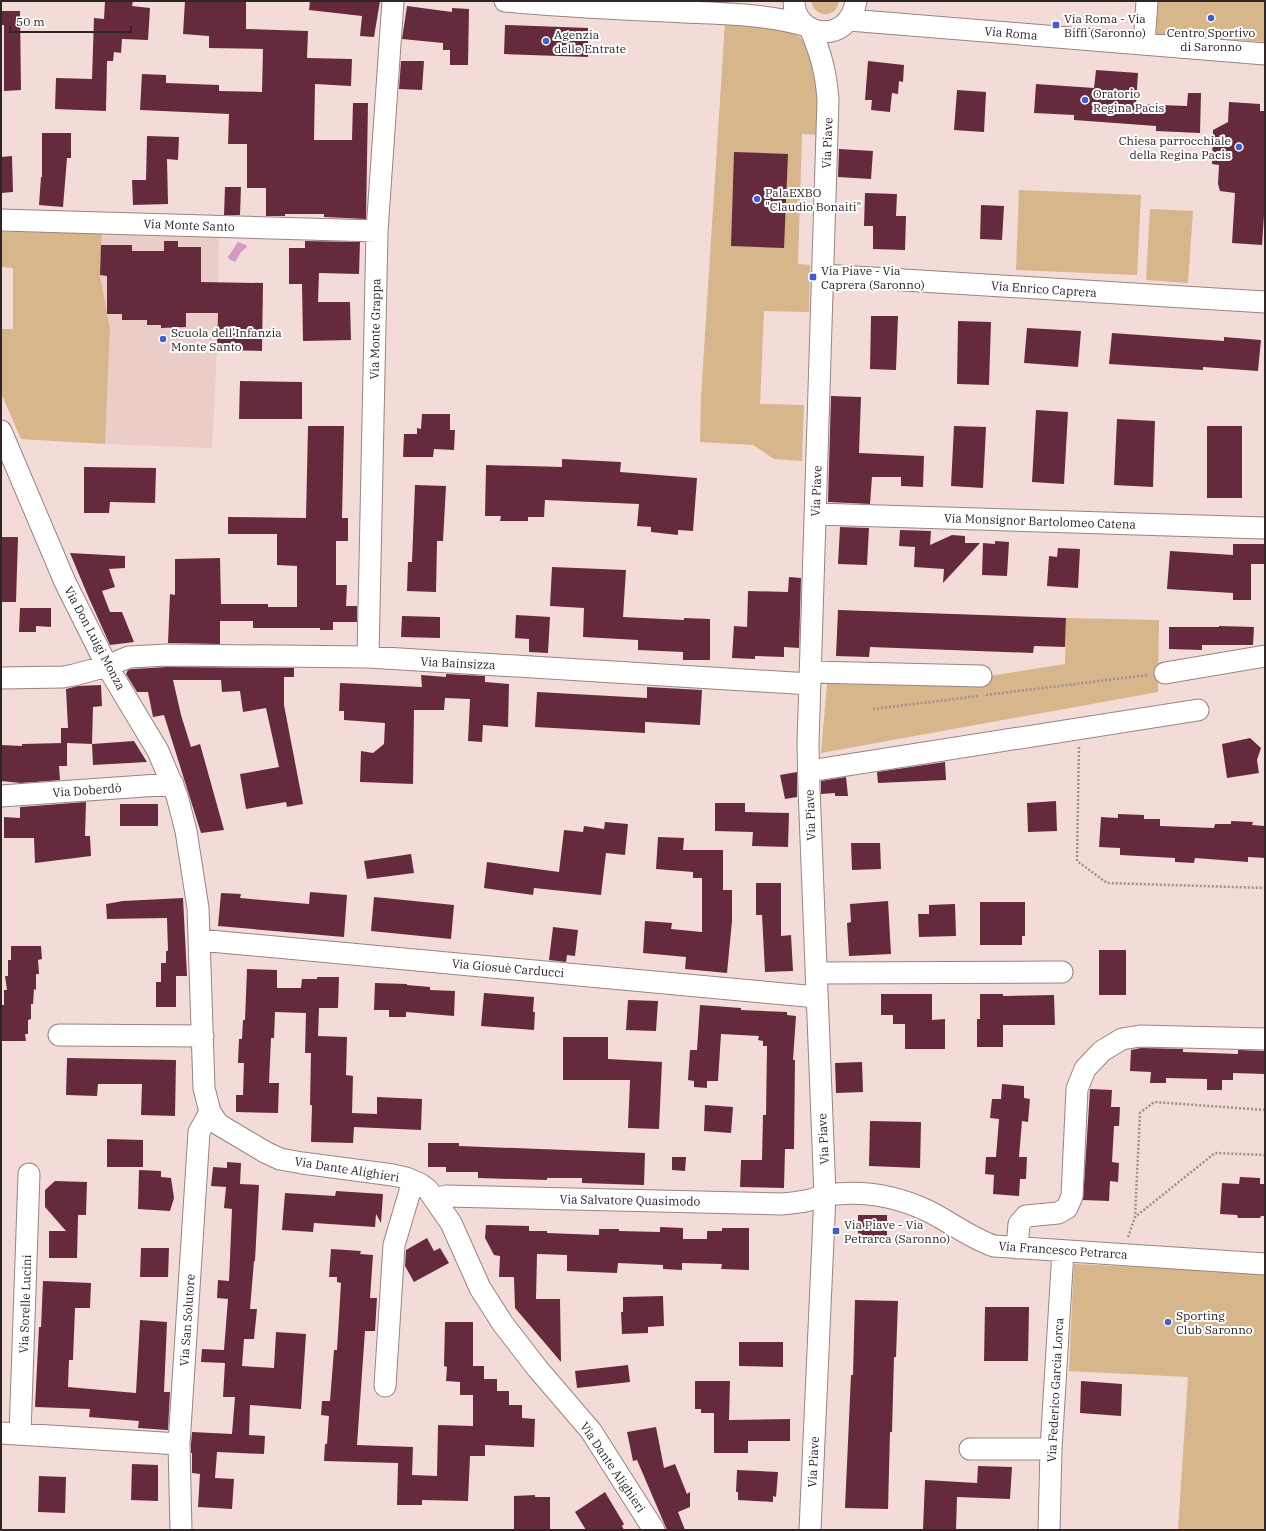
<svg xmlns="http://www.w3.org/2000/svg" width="1266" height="1531" font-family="'IBM Plex Serif',serif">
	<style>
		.built { fill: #ebcdc8 }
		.green { fill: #d6b68a }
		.water { fill: #d59ac1 }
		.building { fill: #652b3c }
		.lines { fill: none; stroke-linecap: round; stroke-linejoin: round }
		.minor-casing { stroke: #998481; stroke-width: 23 }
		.path { stroke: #a08f8d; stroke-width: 2.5; stroke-dasharray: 2 2; stroke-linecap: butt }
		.minor { stroke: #fff; stroke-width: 21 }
		.poi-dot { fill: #415dd0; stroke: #fff; stroke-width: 1.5 }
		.labels { text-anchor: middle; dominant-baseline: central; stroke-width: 4; stroke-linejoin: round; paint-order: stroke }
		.poi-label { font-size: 12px; fill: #2e2524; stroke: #fff; text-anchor: start }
		.street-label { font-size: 12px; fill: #2e2524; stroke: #fff }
	</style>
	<rect width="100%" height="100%" fill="#f3dbd8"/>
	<path class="built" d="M102 233 219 237 217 350 212 448 105 444 110 329 100 275Z"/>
	<path class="green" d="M811 1H839C837 19 814 18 811 1Z
		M1158 1H1265V42L1156 34Z
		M725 22 784 27 801 38 813 53 820 73 817 135 802 134 798 264 810 265 809 312 764 311 760 404 804 405 802 461 774 459 753 445 700 442 701 397Z
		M1019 190 1141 195 1137 275 1016 270Z
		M1150 209 1193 211 1188 283 1146 280Z
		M1 232 102 233 100 275 110 329 105 444 21 439 1 393V329H13V268L1 267Z
		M1066 618 1159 620 1158 692 821 753 827 684 932 685 1065 664Z
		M1074 1264 1265 1273V1530H1178L1188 1377 1069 1371Z"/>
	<path class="water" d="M238 242 246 245 247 247 241 252 235 262 229 259 228 257Z"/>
	<path class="building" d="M105 1H133L132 6 150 8 148 40 122 39 121 53 114 52 113 61H107L106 111 55 109 56 78 92 79 94 18 104 19Z
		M185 1H246V29L308 31 307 58 352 59 351 86 315 84 314 140H352L353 103H368L366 219 324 217V214H285V216H266V188H247V144H228L229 114 140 110 142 74 166 75V83L219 85V91L262 92 263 49 209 48V36L183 34Z
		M310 1H380L374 37 360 36 362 16 309 10Z
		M407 6 452 12V8L469 9 468 65H450V50H443V43L402 39Z
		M1 11H20L21 90 4 91V25H1Z
		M505 25 588 28V57L504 54Z
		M401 61H424L422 90 399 89Z
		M868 61 904 65 903 82 899 81 898 94 892 93 890 112 871 110 872 100H865Z
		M1096 70 1138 73 1136 104 1187 106 1188 93H1201L1200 133 1156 131V126L1074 120V115L1034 113 1036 84 1094 88Z
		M957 90 986 92 984 132 954 130Z
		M1229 102 1260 104V111H1265V200L1262 245 1232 243 1235 193 1220 191 1218 184 1219 165 1212 164 1213 130 1228 122Z
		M42 133H71V158H67L63 207 39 205 41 177H42Z
		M147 136 179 137 178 160 167 159 168 204 133 205 132 180H146Z
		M839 149 873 151 871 179 838 177Z
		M734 152 788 154 784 248 731 246Z
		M12 156 13 192 1 193V157Z
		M225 187H241L240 215H224Z
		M865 193 897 194 896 216H906L905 250 873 249V226H864Z
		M981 205 1004 206 1002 240 980 239Z
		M164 241H178V247H201V282L263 283 262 351 217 350 218 313H186V327L161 328V325H147V320H122V314H107V276L100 275 101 245H132V251H164Z
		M305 241 360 242 359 274 319 273 318 302H350L351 340 303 341 302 284H289V248H305Z
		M871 316H898L896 370 870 369Z
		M958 321 991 322 989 385 957 384Z
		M1027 328 1081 331 1078 367 1024 363Z
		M1112 333 1224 341V337L1261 340 1258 371 1203 367V370L1109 364Z
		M240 381 302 382V419H239Z
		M831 396 861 397 859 453 924 456 923 487 901 486V477H872L870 504 828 502Z
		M1036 410 1068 412 1064 484 1032 482Z
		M422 414H450V430H455L454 450 434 449 433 457H403L404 434H417V428L421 429Z
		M1117 419 1155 421 1153 487 1114 485Z
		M308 426H344L342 518H348V541H336V585H347L346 606H357V622H333V630H320V628H253V621H220V644L168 643 170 594 175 595V559L220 558 221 604H268V607H297V566L277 565V534H228V517L306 518Z
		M954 426 986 427 983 488 951 486Z
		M1207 426H1242V498H1207Z
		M562 459 621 462 620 472 697 478 693 531 678 530V535L651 532V527L637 526 639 504 545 500 544 517H528V521H500L501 516H485L486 465 562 467Z
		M84 467 156 468 155 503 110 502 109 513H84Z
		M415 485 446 486 443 541H437L436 592 407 591 408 562H412Z
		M840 527 869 528 867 565 838 564Z
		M900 530 931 531 930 545 952 535 965 536V543H980L943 583 944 569 914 567 915 547 899 546Z
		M1 537H18L16 602H1Z
		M995 541 1009 542 1007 576 982 575 983 543 995 544Z
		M1233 544H1265V564H1251V600H1233V593L1167 589 1170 551 1233 555Z
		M1058 548 1080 549 1078 588 1047 586 1049 556 1057 557Z
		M70 553 125 556V568L109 569 115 587 102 591 110 612H122L134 642 110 645 88 596Z
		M552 567 626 570 623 617 684 620V618L710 619V660H683V652L638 650V640L583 637 584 608 550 606Z
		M789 577 801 578 799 648 784 647V657L755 656V659L732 658 734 626 747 627 748 591 788 592Z
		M20 608H51V627L36 626V632H19Z
		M838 610 1066 618 1065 647 1034 646 1033 653 870 647 869 657 836 656Z
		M516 615 550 617 548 653 529 652V639L515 638Z
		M402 616 440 617V638L401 637Z
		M1219 626 1254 627 1253 645H1202V650L1169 649V627H1219Z
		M167 667 294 668V677H284V705L303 804 287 807 286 802 246 809 240 774 279 767 266 708 243 712 240 691 222 692 221 680H173L181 715 191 747 200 744 224 830 201 833 164 715 153 717 148 692H137L126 674 128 670 132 669Z
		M446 674 485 676V682L509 684 508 727 483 725 482 742 468 741 470 699 445 698 444 710H414L413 784 360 782 361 751 373 753 384 744 385 723 344 720V711H339L340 683 422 687 421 675 446 677Z
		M101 685 102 706 93 707 92 744 67 743V766H59L60 780 21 783 1 781V745L22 746V744L64 743H61V728H68L66 689 78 686Z
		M647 687 702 690 700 725 645 722V733L535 727 537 692 647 698Z
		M1250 738 1261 748 1257 760 1259 773 1227 778 1222 744Z
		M134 741 147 762 93 765 92 744Z
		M945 762 946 780 878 783 877 772Z
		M797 772V797L785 799 780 775Z
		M846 777 848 796H835V793L821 794V781Z
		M1056 801 1057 831 1028 832 1027 803Z
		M86 802 85 836H90L91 856 35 863 34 838H4V817L20 818V807Z
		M715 803H745V812L789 813 788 847 752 846 753 832 715 831Z
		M120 804H158V826H120Z
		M1118 814 1144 815V819H1160V826L1214 828 1215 824H1231V821L1253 822 1252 825 1265 826V858L1248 857V862L1195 858 1194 863 1175 862V858L1120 855V848L1099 847 1101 817 1118 818Z
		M605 822 628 824 625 855 606 853 601 895 534 888 533 895 484 888 487 862 559 872 564 830 583 832 584 826 604 829Z
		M658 837 684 838 683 850H723V890H732V921L727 973 685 969 686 957 643 953 645 921 672 923 671 929 702 932V878H693V872L656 869Z
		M851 843H880L881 869 852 870Z
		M411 854 414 873 367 879 364 861Z
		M756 883H781V936L791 935 793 971 765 972 762 915H756Z
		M310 892 347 895 344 937 218 926 221 893 241 894 240 898 309 904Z
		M374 897 454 905 451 939 371 931Z
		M183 898 187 976H176V1007H156V982H161V963H166V951H168L167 918 107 919 106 904 123 901Z
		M888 901 891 954 849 956 847 923 851 922 850 904Z
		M980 902H1025V936H1022V945H980Z
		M955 904 956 936 919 937 918 914H929V905Z
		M553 927 578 930 575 956 567 955 566 962 549 960Z
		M11 946H41L42 959 38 960 39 974H36V990L34 989 33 1004H31V1019L28 1020V1034H25L26 1041H1V1005H4V990H7L5 976H8V960H11Z
		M1099 950H1126V995H1099Z
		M247 969 277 970V988H301L302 979H317V977H339L338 1008H319L318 1036 347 1037 346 1075 353 1076 352 1113 377 1114V1097L422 1099 421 1130 354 1127 353 1143 311 1142 312 1105H310L311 1053H305L306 1013 275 1012 274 1038H271L269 1083H279L278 1113 236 1112V1095H243L244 1063H238L239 1039H242L243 1020H245Z
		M375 983 407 984V985L430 987V990L455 991 454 1016 406 1012V1017H389V1010H374Z
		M484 993 534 997 533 1012H535L534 1030 481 1026Z
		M881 994H932V1020L945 1019V1049H905V1024H893V1015H881Z
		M980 994H1003V996L1054 995 1055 1025H1003V1047H977V1019H980Z
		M628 1000 658 1001 656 1031 626 1030Z
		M700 1005 741 1008V1010L787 1012V1015L796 1016 793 1060H795L794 1149H785L784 1188 740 1187 741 1160H762L763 1115H766L767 1046H763V1041L758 1040 759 1036 721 1034 718 1081H707V1088L694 1087V1081L688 1080 690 1050H697Z
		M563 1037H608V1059L662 1062 659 1129 628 1128 630 1080H563Z
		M1141 1048 1183 1049V1052L1238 1054V1050L1265 1051V1074L1233 1073V1080H1222V1090H1207V1079L1166 1078V1083H1150L1151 1072 1130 1071 1131 1050Z
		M67 1058 176 1060 175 1116 141 1115 142 1084H98L97 1096 66 1095Z
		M862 1062 863 1092 836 1093 835 1063Z
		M1002 1084 1024 1086V1098L1030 1099 1028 1122 1022 1121 1019 1157H1027L1026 1179H1020L1019 1196 993 1194 994 1175 985 1174 986 1157H996L999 1119 990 1118 992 1099H1001Z
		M1090 1089 1112 1090 1111 1107H1120L1119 1126H1114L1112 1162 1119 1163 1118 1182 1110 1181 1109 1201 1083 1200Z
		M705 1105 733 1107 731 1133 704 1131Z
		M870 1121 921 1122 920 1168 869 1166Z
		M107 1139 143 1140V1167H107Z
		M428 1143H459V1146L645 1153 644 1185 582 1183V1178H547V1180L478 1178V1172H446V1167H428Z
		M672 1157H686L685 1171 672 1170Z
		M227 1162 241 1163 240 1184 259 1185 255 1261H254L250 1309H257L254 1339H244L242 1366 274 1368 276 1332 306 1334 301 1409 250 1405 249 1435 265 1436 264 1454 217 1452 215 1478 234 1479 232 1509 198 1507 200 1474 192 1473V1453H191V1444L192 1432 232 1434 235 1397H223L225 1363 201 1362 202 1349 224 1350 228 1299 217 1298 218 1280 229 1281 232 1209 224 1208 226 1187 211 1186 213 1167 227 1168Z
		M139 1170 161 1171V1177L171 1178 174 1198 170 1211 138 1209Z
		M1240 1177 1260 1178V1184H1265V1216H1261L1260 1218H1238L1237 1215 1220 1214 1222 1183 1239 1184Z
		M55 1181 87 1182 86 1215H78L77 1258H49V1231H66L45 1207V1190Z
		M336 1191 383 1194 381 1223 376 1214 375 1227 314 1223 313 1232 282 1230 285 1193 335 1196Z
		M858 1215H887V1242H858Z
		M486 1225 529 1226V1231H547V1233L599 1235V1229H619V1231L660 1232V1227L683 1228V1239H707V1231H722V1228H749V1270L721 1269 722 1264 682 1263V1270L663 1269V1265L618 1263 617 1273 567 1271V1255L537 1254 536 1299H560L561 1362 515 1308 514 1277H499L500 1256 494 1255 485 1238Z
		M427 1238 434 1251 440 1248 449 1263 414 1282 405 1266 406 1250Z
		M141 1248H169L168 1277H140Z
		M331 1249 361 1251 360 1254 373 1255 370 1298H377L375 1331H365L357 1445 413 1447 412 1475 437 1476 438 1425 473 1426V1395H460V1382L446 1381 447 1367 444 1366 445 1322H473V1366H484V1379H497V1391H509V1405H522V1418L535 1419 534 1447 485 1445V1456H470L468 1501 422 1500V1505H397L398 1463 324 1461 325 1444H327L329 1416 321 1415 322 1401H330L334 1350H337L341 1283 337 1282V1277H329Z
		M43 1281 91 1283 90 1308H75L73 1360H69L68 1387 136 1393 140 1320 167 1322 164 1392H170L168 1430 138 1428 139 1421 89 1417 90 1409 35 1407 39 1327H41Z
		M663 1296 664 1326 648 1327V1333L622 1334 621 1312H623V1297Z
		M855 1300 898 1301 896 1357H894L892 1432H890L888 1509 845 1508 851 1375H853Z
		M985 1307H1029L1028 1361H984Z
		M739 1342H783V1367L739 1366Z
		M628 1365 630 1382 577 1388 575 1371Z
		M695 1381H730L729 1420 790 1419V1441H748V1453H714V1413H701V1409H695Z
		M1081 1381 1122 1384 1121 1416 1080 1413Z
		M656 1427 664 1468 675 1464 687 1494 690 1492V1507L678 1512 685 1530H667L637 1460 633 1461 627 1432Z
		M132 1464 158 1465V1501L131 1500Z
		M978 1466 1012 1467 1010 1499 957 1497 956 1530H923L925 1480 977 1483Z
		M737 1470 778 1472 776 1497 773 1496V1502L738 1500V1492H736Z
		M39 1476 66 1477 65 1513 38 1512Z
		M605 1492 624 1524 622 1526 624 1530H586L575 1512Z
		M535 1495V1497H550V1530H514V1496Z"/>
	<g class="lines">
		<g class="minor-casing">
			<path id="minor" d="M505 1C565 7 624 9 684 12 724 14 766 14 804 25
				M794 1C794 38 849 46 856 1
				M849 20 1265 54
				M1144 44 1147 1
				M1 220 377 231
				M823 275 1265 302
				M1 431 65 582 107 666 158 751 177 796 186 831 198 908 204 1088 210 1112 218 1124 265 1152 280 1159 302 1163 393 1175 406 1178 420 1184 428 1190 451 1223 480 1288 503 1324 537 1368 591 1431 654 1530
				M816 514 1265 528
				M368 657 377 231 393 1
				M811 672 981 676
				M1165 673 1265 656
				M1 678 63 677 74 675 107 666 129 657 167 655 368 657 810 684
				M809 771 1198 710
				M1 796 173 784
				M199 940 817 997
				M816 973 1062 972
				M59 1035 203 1036
				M435 1199 446 1196 782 1204C792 1203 801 1202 810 1200 816 1199 821 1195 827 1195 861 1190 896 1196 926 1210 949 1221 970 1238 994 1246L1265 1264
				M1017 1248 1019 1224 1026 1216 1058 1213 1067 1208 1072 1196 1077 1089 1085 1069 1102 1051 1122 1039 1140 1036 1265 1039
				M385 1386 394 1245 413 1181
				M1 1433 179 1444
				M20 1434 29 1174
				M970 1449H1051
				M181 1530 179 1444 199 1132 210 1112
				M810 1530 825 1195 809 788 808 744 828 100C826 72 821 54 810 28
				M1049 1530 1051 1449 1063 1251"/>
		</g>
		<path class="path" d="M986 695 1148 675
			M873 709 979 696
			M1079 747 1077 861 1107 883 1265 888
			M1265 1110 1154 1102 1140 1113 1135 1217 1215 1153 1265 1155
			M1128 1237 1135 1217"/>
		<use href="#minor" class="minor"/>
	</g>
	<g class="poi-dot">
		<circle cx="1211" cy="18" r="4"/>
		<rect x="1052" y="21" width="8" height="8" rx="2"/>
		<circle cx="546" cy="41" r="4"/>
		<circle cx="1085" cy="100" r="4"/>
		<circle cx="1239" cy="147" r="4"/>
		<circle cx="757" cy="199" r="4"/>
		<rect x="809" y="273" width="8" height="8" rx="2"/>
		<circle cx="163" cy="339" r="4"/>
		<rect x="832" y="1227" width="8" height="8" rx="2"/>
		<circle cx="1168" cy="1322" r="4"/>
	</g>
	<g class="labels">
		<g class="poi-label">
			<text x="1064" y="18">Via Roma - Via<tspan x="1064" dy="14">Biffi (Saronno)</tspan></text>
			<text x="1211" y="32" text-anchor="middle">Centro Sportivo<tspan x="1211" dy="14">di Saronno</tspan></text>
			<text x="554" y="34">Agenzia<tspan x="554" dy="14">delle Entrate</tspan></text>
			<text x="1093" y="93">Oratorio<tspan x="1093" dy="14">Regina Pacis</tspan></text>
			<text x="1231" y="140" text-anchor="end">Chiesa parrocchiale<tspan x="1231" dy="14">della Regina Pacis</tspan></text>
			<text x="765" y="192">PalaEXBO<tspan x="765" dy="14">"Claudio Bonaiti"</tspan></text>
			<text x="821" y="270">Via Piave - Via<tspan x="821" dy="14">Caprera (Saronno)</tspan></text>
			<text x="171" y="332">Scuola dell'Infanzia<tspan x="171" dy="14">Monte Santo</tspan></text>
			<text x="844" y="1224">Via Piave - Via<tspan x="844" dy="14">Petrarca (Saronno)</tspan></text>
			<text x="1176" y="1315">Sporting<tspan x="1176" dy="14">Club Saronno</tspan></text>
		</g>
		<g class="street-label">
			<text transform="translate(1011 33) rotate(5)">Via Roma</text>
			<text transform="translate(827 143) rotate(-88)">Via Piave</text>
			<text transform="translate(189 225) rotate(2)">Via Monte Santo</text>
			<text transform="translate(1044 289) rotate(4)">Via Enrico Caprera</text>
			<text transform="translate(375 329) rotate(-89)">Via Monte Grappa</text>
			<text transform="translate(816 491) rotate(-88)">Via Piave</text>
			<text transform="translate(1040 521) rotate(2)">Via Monsignor Bartolomeo Catena</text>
			<text transform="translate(95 638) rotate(62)">Via Don Luigi Monza</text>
			<text transform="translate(458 663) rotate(3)">Via Bainsizza</text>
			<text transform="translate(87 790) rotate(-4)">Via Doberdò</text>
			<text transform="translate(810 815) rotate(-92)">Via Piave</text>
			<text transform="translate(508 968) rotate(5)">Via Giosuè Carducci</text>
			<text transform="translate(823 1139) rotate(-93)">Via Piave</text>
			<text transform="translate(347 1169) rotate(9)">Via Dante Alighieri</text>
			<text transform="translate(630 1200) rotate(1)">Via Salvatore Quasimodo</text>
			<text transform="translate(1063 1250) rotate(4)">Via Francesco Petrarca</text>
			<text transform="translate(25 1304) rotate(-88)">Via Sorelle Lucini</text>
			<text transform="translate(187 1320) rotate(-86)">Via San Solutore</text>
			<text transform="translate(1055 1390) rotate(-87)">Via Federico Garcia Lorca</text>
			<text transform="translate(813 1462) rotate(-87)">Via Piave</text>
			<text transform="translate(613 1467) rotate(56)">Via Dante Alighieri</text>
		</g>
	</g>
	<rect width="1266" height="1531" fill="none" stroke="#2e2524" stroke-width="4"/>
	<path d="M10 26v6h121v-6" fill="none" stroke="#2e2524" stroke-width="2"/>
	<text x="16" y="26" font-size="12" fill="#2e2524" stroke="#ffffff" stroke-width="3" paint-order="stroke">50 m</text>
</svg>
